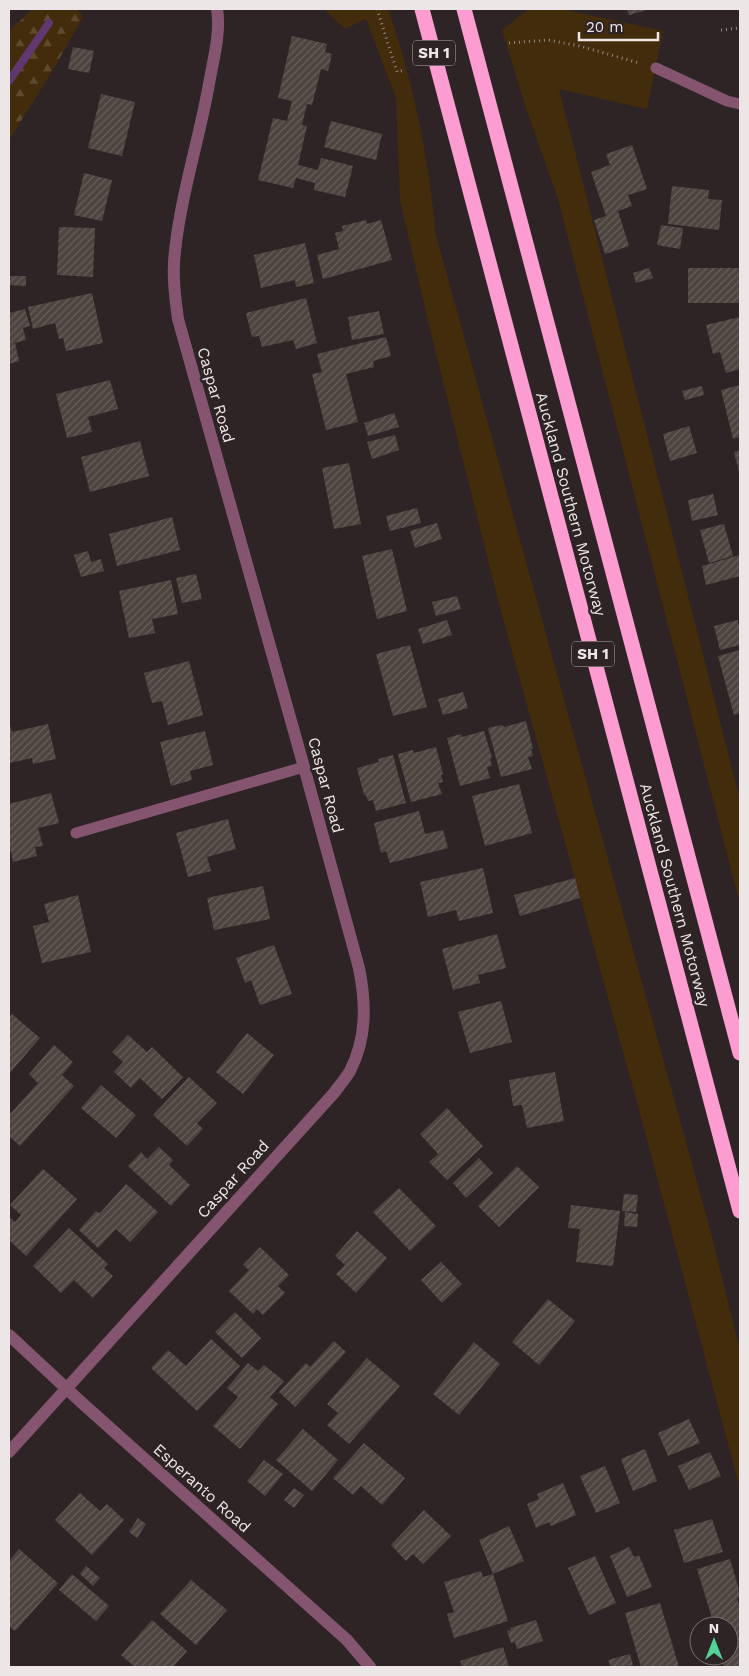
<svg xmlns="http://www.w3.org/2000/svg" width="749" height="1676" font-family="'Work Sans',sans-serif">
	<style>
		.grass { fill: #432c0c }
		.forest { fill: url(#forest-firs) }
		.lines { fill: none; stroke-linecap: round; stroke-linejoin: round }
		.stream { stroke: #61376f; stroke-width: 8 }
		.building { fill: url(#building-hatch) }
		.path { stroke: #91898a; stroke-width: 3; stroke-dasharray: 1 4; stroke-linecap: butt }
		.lane { stroke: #85556f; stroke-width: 11 }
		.street { stroke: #85556f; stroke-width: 12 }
		.highway { stroke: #fc9cd1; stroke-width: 15 }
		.labels { text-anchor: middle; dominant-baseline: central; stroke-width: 5; stroke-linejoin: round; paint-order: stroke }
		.shield { fill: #2e2425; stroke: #b4acac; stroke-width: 1 }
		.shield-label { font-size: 15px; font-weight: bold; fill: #ede6e6 }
		.street-label { font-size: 16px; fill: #ede6e6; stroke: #2e2425 }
	</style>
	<defs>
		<pattern id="forest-firs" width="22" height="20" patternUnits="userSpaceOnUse" patternTransform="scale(1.25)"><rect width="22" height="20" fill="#432c0c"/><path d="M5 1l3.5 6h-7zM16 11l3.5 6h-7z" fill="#5e4b2f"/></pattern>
		<pattern id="building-hatch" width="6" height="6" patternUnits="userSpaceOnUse" patternTransform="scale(1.25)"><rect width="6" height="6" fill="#4d4440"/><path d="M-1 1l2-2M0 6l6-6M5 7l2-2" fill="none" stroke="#675f5c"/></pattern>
	</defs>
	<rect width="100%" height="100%" fill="#2e2425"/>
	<path class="grass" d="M324 9H388C413 80 429 160 436 235L711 1233 740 1351V1489L638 1106 499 604 429 325 400 200 396 98 366 19 345 29Z
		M529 9H561L663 31 647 109 559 89 740 800V904L558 199 525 105 502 30Z"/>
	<path class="forest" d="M33 9H77L83 17 51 73 9 140V31Z"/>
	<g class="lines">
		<path class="stream" d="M9 81 49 23"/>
	</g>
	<path class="building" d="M627 9H650L629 15Z
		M292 36 327 44 325 52 332 54 328 71 321 69 312 105 307 104 302 125 307 126 298 165 318 170 321 158 353 166 345 197 314 190 315 183 296 178 293 188 258 180 273 118 287 121 292 101 278 98Z
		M73 47 94 51 89 73 68 69Z
		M101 94 135 102 122 156 88 148Z
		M331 121 382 134 376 160 324 147Z
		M632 145 647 189 628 195 632 206 618 211 629 246 605 254 594 220 606 216 591 172 610 165 606 154Z
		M84 173 112 180 102 221 74 215Z
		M672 186 709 190 708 199 722 200 719 230 668 224Z
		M366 220 367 224 381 220 392 260 323 279 317 255 339 249 335 233 343 231 342 226Z
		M661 225 683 228 680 249 657 245Z
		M59 227 95 228 93 277 57 275Z
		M305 243 314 283 296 287 295 280 261 288 254 255Z
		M649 268 653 278 636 283 633 273Z
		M688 268H740V303H688Z
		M9 276H26V286L9 285Z
		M92 293 103 343 66 351 63 338 59 339 55 323 33 329 28 307Z
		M306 298 317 343 296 349 293 340 262 347 259 336 252 337 246 313Z
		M25 309 30 326 23 328 26 340 15 343 19 361 9 364V313Z
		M379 311 384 334 352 340 348 317Z
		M740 317V369L726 373 720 352 713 354 706 325Z
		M386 337 391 356 373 361 374 367 346 374 358 422 326 430 312 374 322 372 317 354Z
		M110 380 118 409 88 417 92 432 67 438 56 394Z
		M740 385V437L733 439 721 390Z
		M702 386 704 395 685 400 682 391Z
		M394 413 399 427 368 436 364 423Z
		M689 426 697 453 670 461 663 434Z
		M395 435 399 450 372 459 367 442Z
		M140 441 149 476 90 492 81 457Z
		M740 450V476L734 452Z
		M349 463 361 524 334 529 322 468Z
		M713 494 718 515 692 521 688 500Z
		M417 508 421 523 390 531 386 516Z
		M172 517 180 550 117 566 109 534Z
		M437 523 442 539 415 548 410 531Z
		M724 524 733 556 709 563 700 530Z
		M392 549 407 611 377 619 362 556Z
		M88 551 91 562 101 559 104 571 81 577 74 555Z
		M740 555V576L706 585 702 566Z
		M196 574 202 599 182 603 176 578Z
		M171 580 178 614 152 619 155 633 129 638 119 591Z
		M457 596 461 609 436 616 432 602Z
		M447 620 452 635 423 644 418 629Z
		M738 620V624L740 623V645L720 650 714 626Z
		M410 645 427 707 393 716 376 654Z
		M740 650V713L734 715 718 656Z
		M189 661 203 715 168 725 162 701 152 703 144 673Z
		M463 692 468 708 443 715 438 699Z
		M526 721 533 749H531L533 756 528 757 532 769 501 777 488 728 502 725 504 727Z
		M9 722 12 732 48 724 56 759 33 764 32 758 9 763Z
		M205 731 213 765 190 771 192 780 171 786 160 742Z
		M484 731 492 758 490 759 492 766 487 767 490 778 460 786 447 738 461 734 462 737Z
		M436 747 443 774 441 775 443 782 438 783 442 794 411 802 398 754 413 750 414 753Z
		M393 755 406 803 376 811 373 800 368 801 366 795H364L357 768 379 762 378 759Z
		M519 784 532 833 485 846 472 796Z
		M51 793 59 823 38 828 43 846 35 847 37 856 13 862 11 851 9 852V804Z
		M419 811 425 834 443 830 448 848 390 863 386 851 381 853 374 823Z
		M228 819 236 849 207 857 211 871 188 877 176 833Z
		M483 868 493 913 459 921 456 910 428 917 420 882Z
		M575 878 580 898 520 916 514 895Z
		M263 886 270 919 214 930 207 898Z
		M78 895 91 952 42 963 33 926 49 922 44 904Z
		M497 934 506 968 478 975 480 983 453 990 442 949Z
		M274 945 292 994 260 1005 251 980 245 983 236 958Z
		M501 1001 512 1042 470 1053 458 1012Z
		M12 1014 40 1038 9 1074V1018Z
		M247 1033 274 1055 243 1094 216 1072Z
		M128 1035 147 1052 152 1047 183 1077 162 1099 140 1078 131 1088 114 1072 123 1062 112 1052Z
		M54 1045 73 1062 62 1075 74 1086 20 1146 10 1137 9 1138V1112L11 1113 38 1083 29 1074Z
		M555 1072 564 1121 527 1128 522 1105 513 1106 509 1080Z
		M189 1077 217 1103 197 1123 203 1129 187 1146 153 1115Z
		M101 1085 136 1115 116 1138 81 1108Z
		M447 1108 483 1146 447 1180 429 1162 438 1154 420 1134Z
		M159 1147 173 1160 169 1165 190 1185 171 1206 128 1166 141 1152 147 1159Z
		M479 1158 493 1173 466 1198 453 1183Z
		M517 1166 539 1187 499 1227 478 1206Z
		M43 1169 77 1199 26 1256 9 1240V1217L15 1222 21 1215 10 1205Z
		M126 1184 158 1212 130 1242 116 1229 98 1248 79 1230 96 1211 100 1213Z
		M399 1188 436 1226 410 1251 373 1212Z
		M624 1194 638 1195 636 1212 622 1211Z
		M571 1205 620 1211 613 1266 576 1262 580 1229 568 1228Z
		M625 1212 638 1214 637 1227 624 1226Z
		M69 1228 108 1264 104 1268 113 1276 93 1298 74 1280 61 1293 33 1266Z
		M357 1231 387 1258 356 1293 336 1274 345 1265 335 1256Z
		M260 1247 289 1275 278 1286 285 1293 263 1315 257 1309 253 1314 229 1291 249 1270 243 1265Z
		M441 1262 462 1284 442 1303 421 1280Z
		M548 1299 575 1321 539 1365 512 1342Z
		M235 1312 261 1338 242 1358 215 1332Z
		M211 1339 240 1366 197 1411 151 1368 168 1350 186 1366Z
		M334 1341 346 1352 295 1407 279 1392 306 1363 310 1367Z
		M474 1342 500 1364 459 1415 433 1394Z
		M367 1358 400 1386 349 1444 327 1425 338 1413 327 1404Z
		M248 1363 258 1371 264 1365 284 1381 270 1397 278 1404 240 1449 213 1426 238 1397 227 1388Z
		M689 1419 700 1443 668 1456 658 1433Z
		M303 1429 338 1460 312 1491 276 1460Z
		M364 1443 405 1478 382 1505 361 1486 353 1495 333 1478Z
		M645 1449 657 1481 633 1491 621 1459Z
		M710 1452 721 1476 689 1490 678 1466Z
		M264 1460 283 1474 265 1496 247 1481Z
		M605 1466 620 1503 596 1513 580 1476Z
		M563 1483 576 1515 551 1526 549 1522 536 1528 527 1504 539 1499 537 1494Z
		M294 1488 304 1495 294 1508 284 1500Z
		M80 1493 100 1511 107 1504 124 1520 92 1555 55 1520Z
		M424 1510 451 1536 423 1564 413 1554 406 1561 391 1545Z
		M138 1518 146 1524 137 1538 129 1532Z
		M712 1519 723 1552 684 1563 674 1530Z
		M509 1526 524 1561 493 1574 508 1621 454 1638 447 1614 454 1612 444 1582 481 1571 483 1577 493 1574 479 1540Z
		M629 1547 634 1557 639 1555 652 1587 627 1597 610 1556Z
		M19 1549 58 1583 15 1631 9 1626V1561Z
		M595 1556 616 1603 589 1615 568 1568Z
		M730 1559 740 1593V1597L737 1598 740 1608V1667H724L721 1658 717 1659 716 1656H729V1626H707L705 1620 712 1618 697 1569Z
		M86 1566 100 1578 93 1586 80 1574Z
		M72 1574 109 1606 96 1621 59 1590Z
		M191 1580 227 1610 196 1645 160 1614Z
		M660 1603 679 1667H641L625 1613Z
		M152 1620 187 1651 173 1667H135L121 1655Z
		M536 1620 543 1641 517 1649 515 1642 511 1643 507 1631 511 1630 510 1628Z
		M503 1647 509 1667H462L460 1661Z
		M630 1654 633 1665 625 1667H611L608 1660Z"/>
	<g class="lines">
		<path class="path" d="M377 9 397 72 405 70
			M721 30 740 28
			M509 43 548 40 580 46 639 63"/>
		<path class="lane" d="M656 68 727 101 740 104
			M76 833 304 767"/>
		<path class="street" d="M9 1335 81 1402 347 1640 370 1667
			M9 1452 334 1093C339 1086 346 1078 350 1071 367 1038 366 1003 359 968L304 767 178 319C175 297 172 274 175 251 181 195 199 140 209 84 213 60 221 33 217 9"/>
		<path class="highway" d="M422 9 740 1211
			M464 9 740 1053"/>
	</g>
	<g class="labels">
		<g class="shield">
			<rect x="413" y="40.5" width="42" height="25" rx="4"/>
			<rect x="572" y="641.5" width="42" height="25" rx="4"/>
		</g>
		<g class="shield-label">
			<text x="434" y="53">SH 1</text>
			<text x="593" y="654">SH 1</text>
		</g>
		<g class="street-label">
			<text transform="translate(216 395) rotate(74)">Caspar Road</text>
			<text transform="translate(571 504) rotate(75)">Auckland Southern Motorway</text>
			<text transform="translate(326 785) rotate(75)">Caspar Road</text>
			<text transform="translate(675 895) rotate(75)">Auckland Southern Motorway</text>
			<text transform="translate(233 1179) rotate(-48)">Caspar Road</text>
			<text transform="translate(202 1488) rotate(42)">Esperanto Road</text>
		</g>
	</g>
	<rect width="749" height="1676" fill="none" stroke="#ede6e6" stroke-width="20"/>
	<g transform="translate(714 1641)"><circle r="24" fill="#2e2425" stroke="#7a7272"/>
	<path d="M0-4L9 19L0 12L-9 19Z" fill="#52d397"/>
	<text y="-8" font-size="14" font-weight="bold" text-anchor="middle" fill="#ede6e6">N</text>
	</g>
	<path d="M579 32v8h79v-8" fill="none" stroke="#ede6e6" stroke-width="2.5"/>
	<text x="586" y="32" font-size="15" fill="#ede6e6" stroke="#2e2425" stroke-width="4" paint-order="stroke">20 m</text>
</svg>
